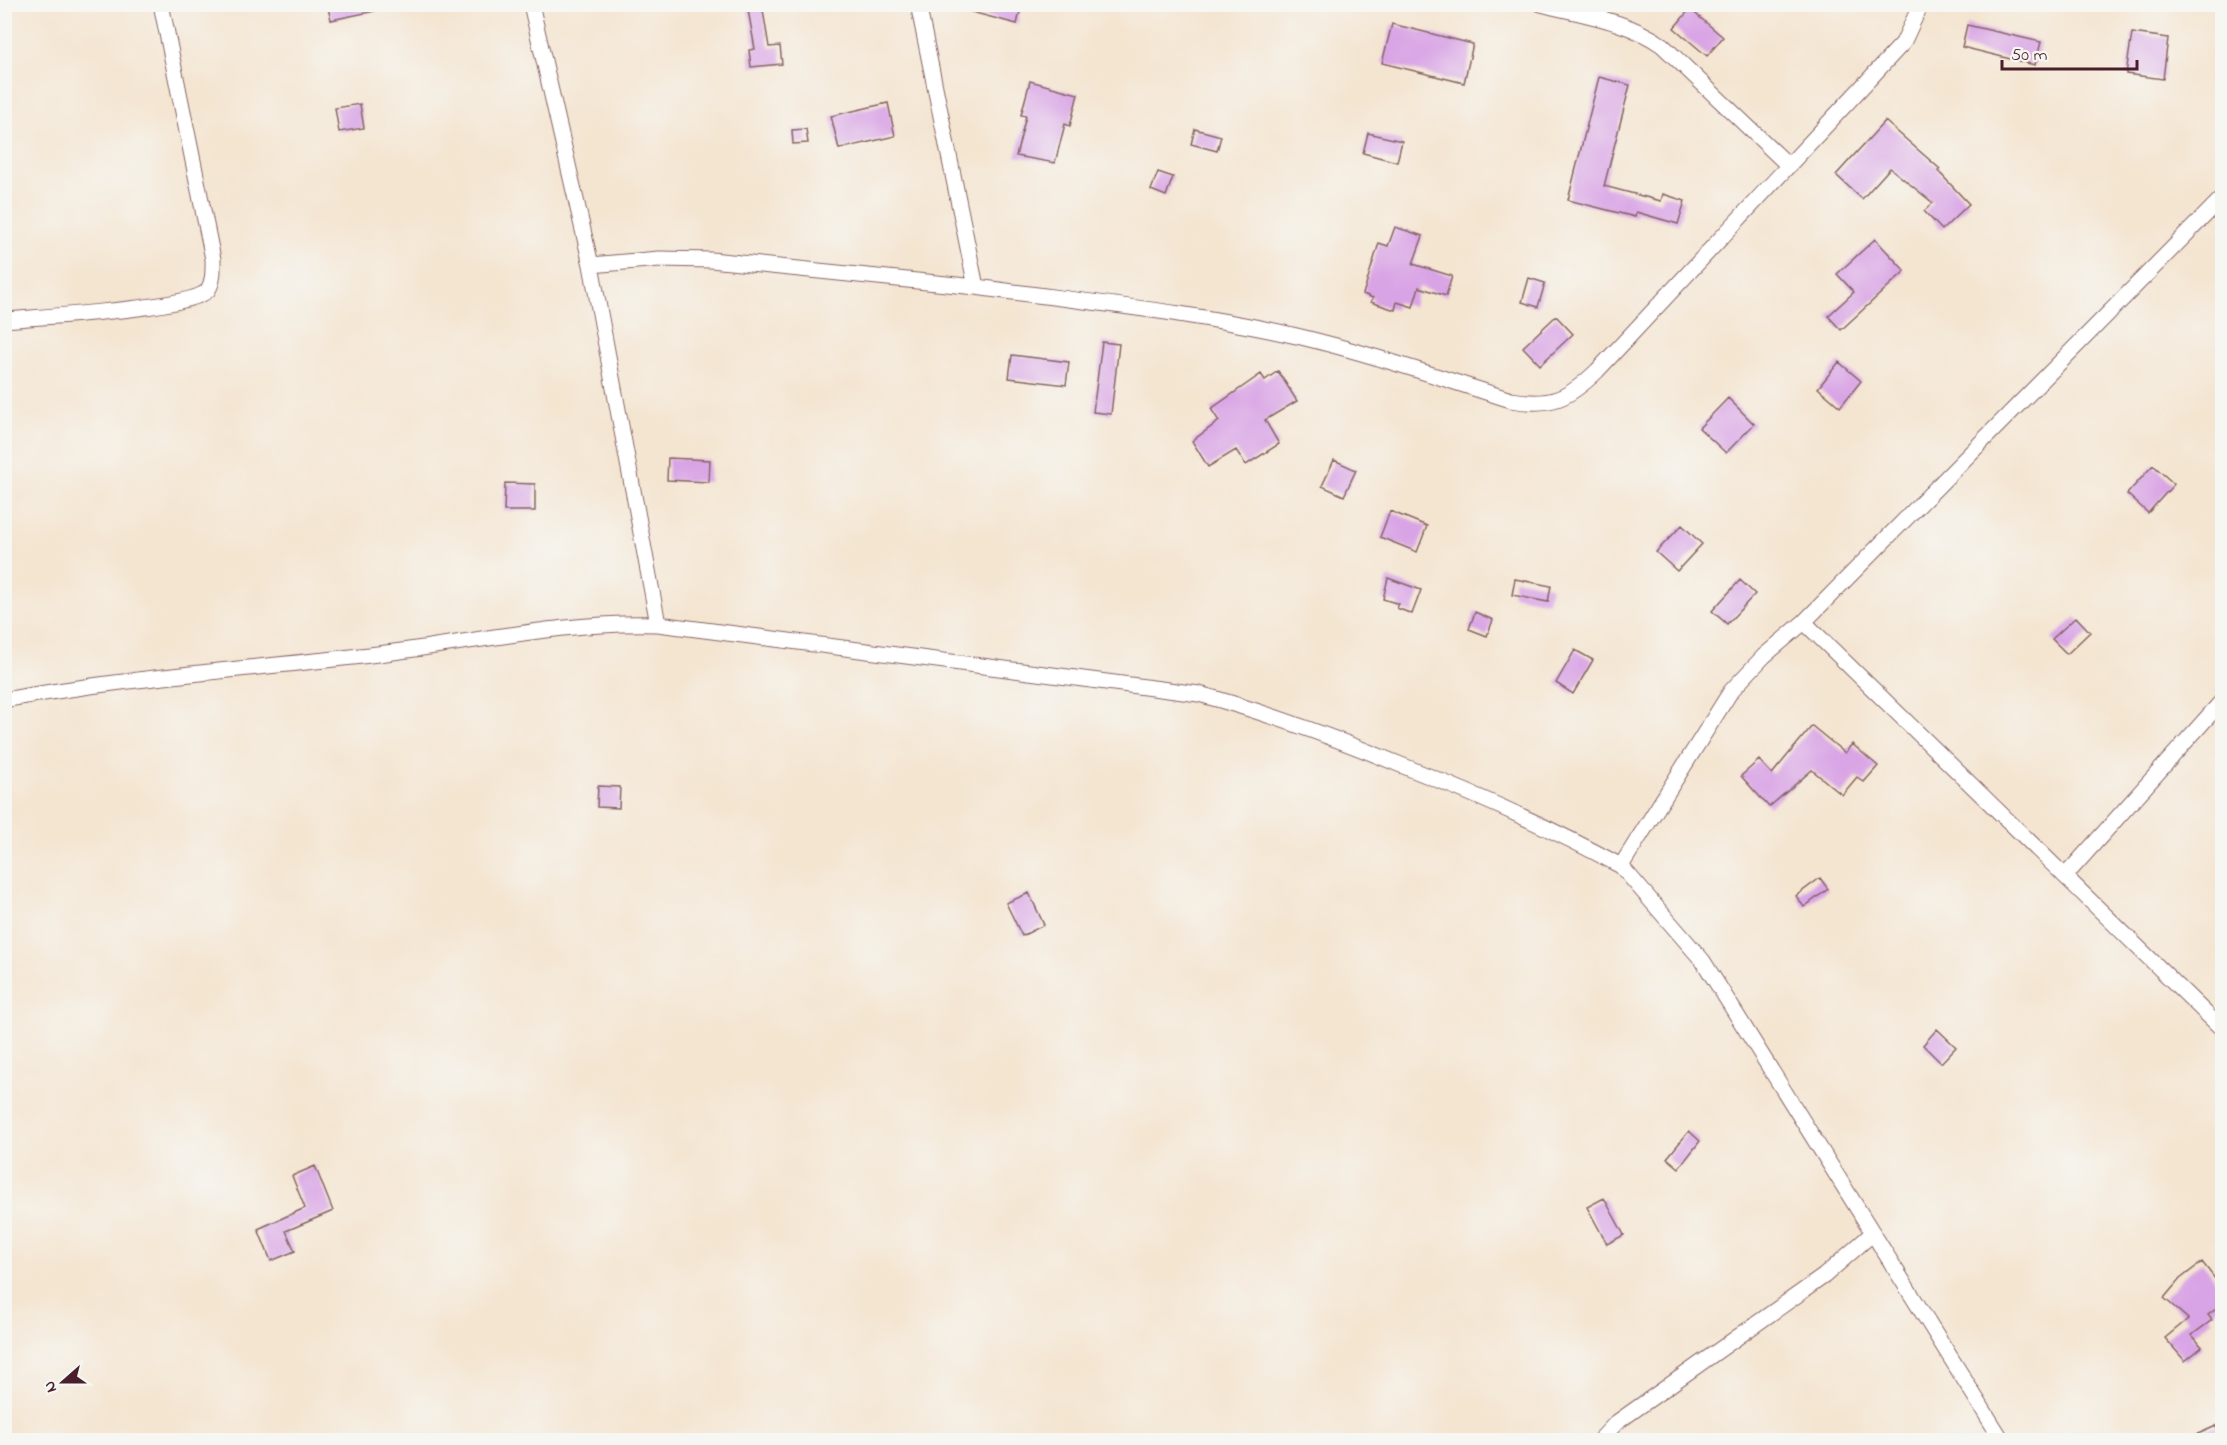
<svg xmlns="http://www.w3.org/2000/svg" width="2227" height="1445" font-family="'Indie Flower',sans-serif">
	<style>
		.building { fill: #d9a4e5 }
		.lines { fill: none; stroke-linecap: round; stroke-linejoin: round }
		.street-casing { stroke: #866465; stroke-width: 17 }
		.street { stroke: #fff; stroke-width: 15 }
	</style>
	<rect width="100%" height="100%" fill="#f6f6f2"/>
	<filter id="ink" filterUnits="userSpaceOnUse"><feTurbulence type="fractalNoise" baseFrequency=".0167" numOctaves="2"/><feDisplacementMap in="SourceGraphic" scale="12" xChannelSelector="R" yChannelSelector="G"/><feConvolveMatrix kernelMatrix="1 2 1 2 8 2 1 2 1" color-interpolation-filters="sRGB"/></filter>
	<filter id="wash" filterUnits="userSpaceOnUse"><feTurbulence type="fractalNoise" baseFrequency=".008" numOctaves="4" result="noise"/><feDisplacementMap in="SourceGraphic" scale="24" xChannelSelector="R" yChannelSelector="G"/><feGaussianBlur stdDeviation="1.35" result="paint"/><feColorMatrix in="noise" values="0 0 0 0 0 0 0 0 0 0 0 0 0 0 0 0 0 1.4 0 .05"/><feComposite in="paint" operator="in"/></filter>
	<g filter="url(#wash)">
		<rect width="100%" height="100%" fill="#f4e5d1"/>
		<g id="blocks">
			<path class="building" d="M327 4H375V11L331 20Z
				M747 4H762L769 47 780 46 782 64 751 67 749 50 755 49Z
				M960 4H1022L1017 24 960 9Z
				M1690 9 1723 37 1707 56 1674 28Z
				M1392 24 1473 44 1464 83 1382 63Z
				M1967 25 2041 42 2035 65 1962 47Z
				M2132 33 2168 38 2163 79 2126 74Z
				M1599 77 1630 85 1604 186 1661 201 1663 194 1685 201 1678 224 1636 212 1635 217 1568 200Z
				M1030 81 1078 94 1070 126 1065 124 1055 163 1016 156 1026 116 1021 115Z
				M888 103 895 136 839 149 831 116Z
				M360 104 364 128 339 132 335 108Z
				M1885 121 1940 169 1938 171 1969 204 1942 230 1924 211 1933 203 1890 168 1862 199 1836 175Z
				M806 129 808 143 793 144 792 130Z
				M1195 129 1221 136 1217 151 1191 144Z
				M1368 133 1402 141 1397 162 1363 153Z
				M1158 172 1173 177 1166 196 1151 190Z
				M1395 227 1423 236 1413 264 1452 276 1446 296 1419 287 1413 307 1397 302 1395 310 1371 302 1373 298 1363 294 1379 243 1388 246Z
				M1875 239 1905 271 1841 330 1828 316 1854 292 1837 274Z
				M1529 278 1545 283 1538 307 1522 302Z
				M1556 316 1573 334 1540 365 1523 347Z
				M1102 342 1119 344 1111 414 1093 412Z
				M1012 355 1069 362 1066 385 1009 378Z
				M1839 362 1861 381 1840 407 1818 388Z
				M1278 371 1297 401 1265 420 1279 444 1246 465 1236 450 1208 467 1192 441 1219 421 1211 409 1261 374 1265 380Z
				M1728 398 1754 424 1726 453 1699 428Z
				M668 458 710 460 709 482 667 480Z
				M1334 460 1356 470 1344 496 1322 486Z
				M2153 465 2174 484 2148 513 2127 494Z
				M505 483 535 484V511H504Z
				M1390 511 1427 526 1417 552 1380 537Z
				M1682 525 1702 544 1677 571 1656 552Z
				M1388 578 1421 590 1412 614 1397 608 1399 604 1383 599Z
				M1515 579 1551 586 1548 602 1512 595Z
				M1740 580 1755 594 1727 624 1712 611Z
				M1475 612 1493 620 1487 636 1469 629Z
				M2076 617 2090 632 2067 654 2052 639Z
				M1575 650 1593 660 1573 694 1556 683Z
				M1812 726 1845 753 1852 744 1878 766 1864 782 1857 777 1842 795 1812 770 1769 807 1741 776 1759 760 1772 774Z
				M598 786 620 787 619 808 597 807Z
				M1820 878 1828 889 1804 907 1796 896Z
				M1029 893 1044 925 1022 936 1006 903Z
				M1937 1029 1956 1047 1941 1063 1923 1045Z
				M1689 1131 1700 1141 1679 1168 1667 1158Z
				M315 1166 333 1211 286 1231 295 1251 271 1261 258 1229 305 1208 292 1176Z
				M1604 1198 1624 1235 1607 1244 1587 1207Z
				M2202 1262 2223 1289V1304L2208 1315 2212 1320 2192 1335 2202 1347 2185 1361 2165 1338 2188 1319 2164 1298 2180 1279Z
				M2223 1423V1440H2184Z"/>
		</g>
	</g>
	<g filter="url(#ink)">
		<use href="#blocks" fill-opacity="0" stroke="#866465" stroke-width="1.5"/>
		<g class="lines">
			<g class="street-casing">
				<path id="street" d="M531 4 591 265 658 624
					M918 4 976 287C1084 302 1194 312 1301 337 1372 354 1441 378 1511 400 1551 407 1568 399 1597 371L1903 43 1921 4
					M1541 4C1583 15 1626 20 1662 45L1789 166
					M591 265 659 259 711 260 976 287
					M4 320C36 317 193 309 208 290 214 280 213 269 213 259L161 4
					M1804 622 2222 1029
					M4 700C128 677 254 669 378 654 472 643 563 621 658 624L1199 694C1269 713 1335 738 1401 765 1477 795 1550 827 1621 866L1731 691 1764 656 1804 622 2222 198
					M1621 866 1703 961 2002 1440
					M2066 875 2222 701
					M1600 1440 1616 1423 1824 1276 1873 1233"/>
			</g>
			<use href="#street" class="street"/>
		</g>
	</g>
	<rect width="2227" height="1445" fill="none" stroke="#f6f6f2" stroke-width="24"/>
	<g transform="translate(63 1382) rotate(249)" stroke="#f6f6f2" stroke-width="4.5" paint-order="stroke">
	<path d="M0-4.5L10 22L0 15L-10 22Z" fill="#4a1f2b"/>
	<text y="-9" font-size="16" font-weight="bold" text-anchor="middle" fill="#4a1f2b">N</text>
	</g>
	<path d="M2002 60v9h135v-9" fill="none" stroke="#4a1f2b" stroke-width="3"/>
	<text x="2011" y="60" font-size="18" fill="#4a1f2b" stroke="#f6f6f2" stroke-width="4.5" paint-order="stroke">50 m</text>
</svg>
